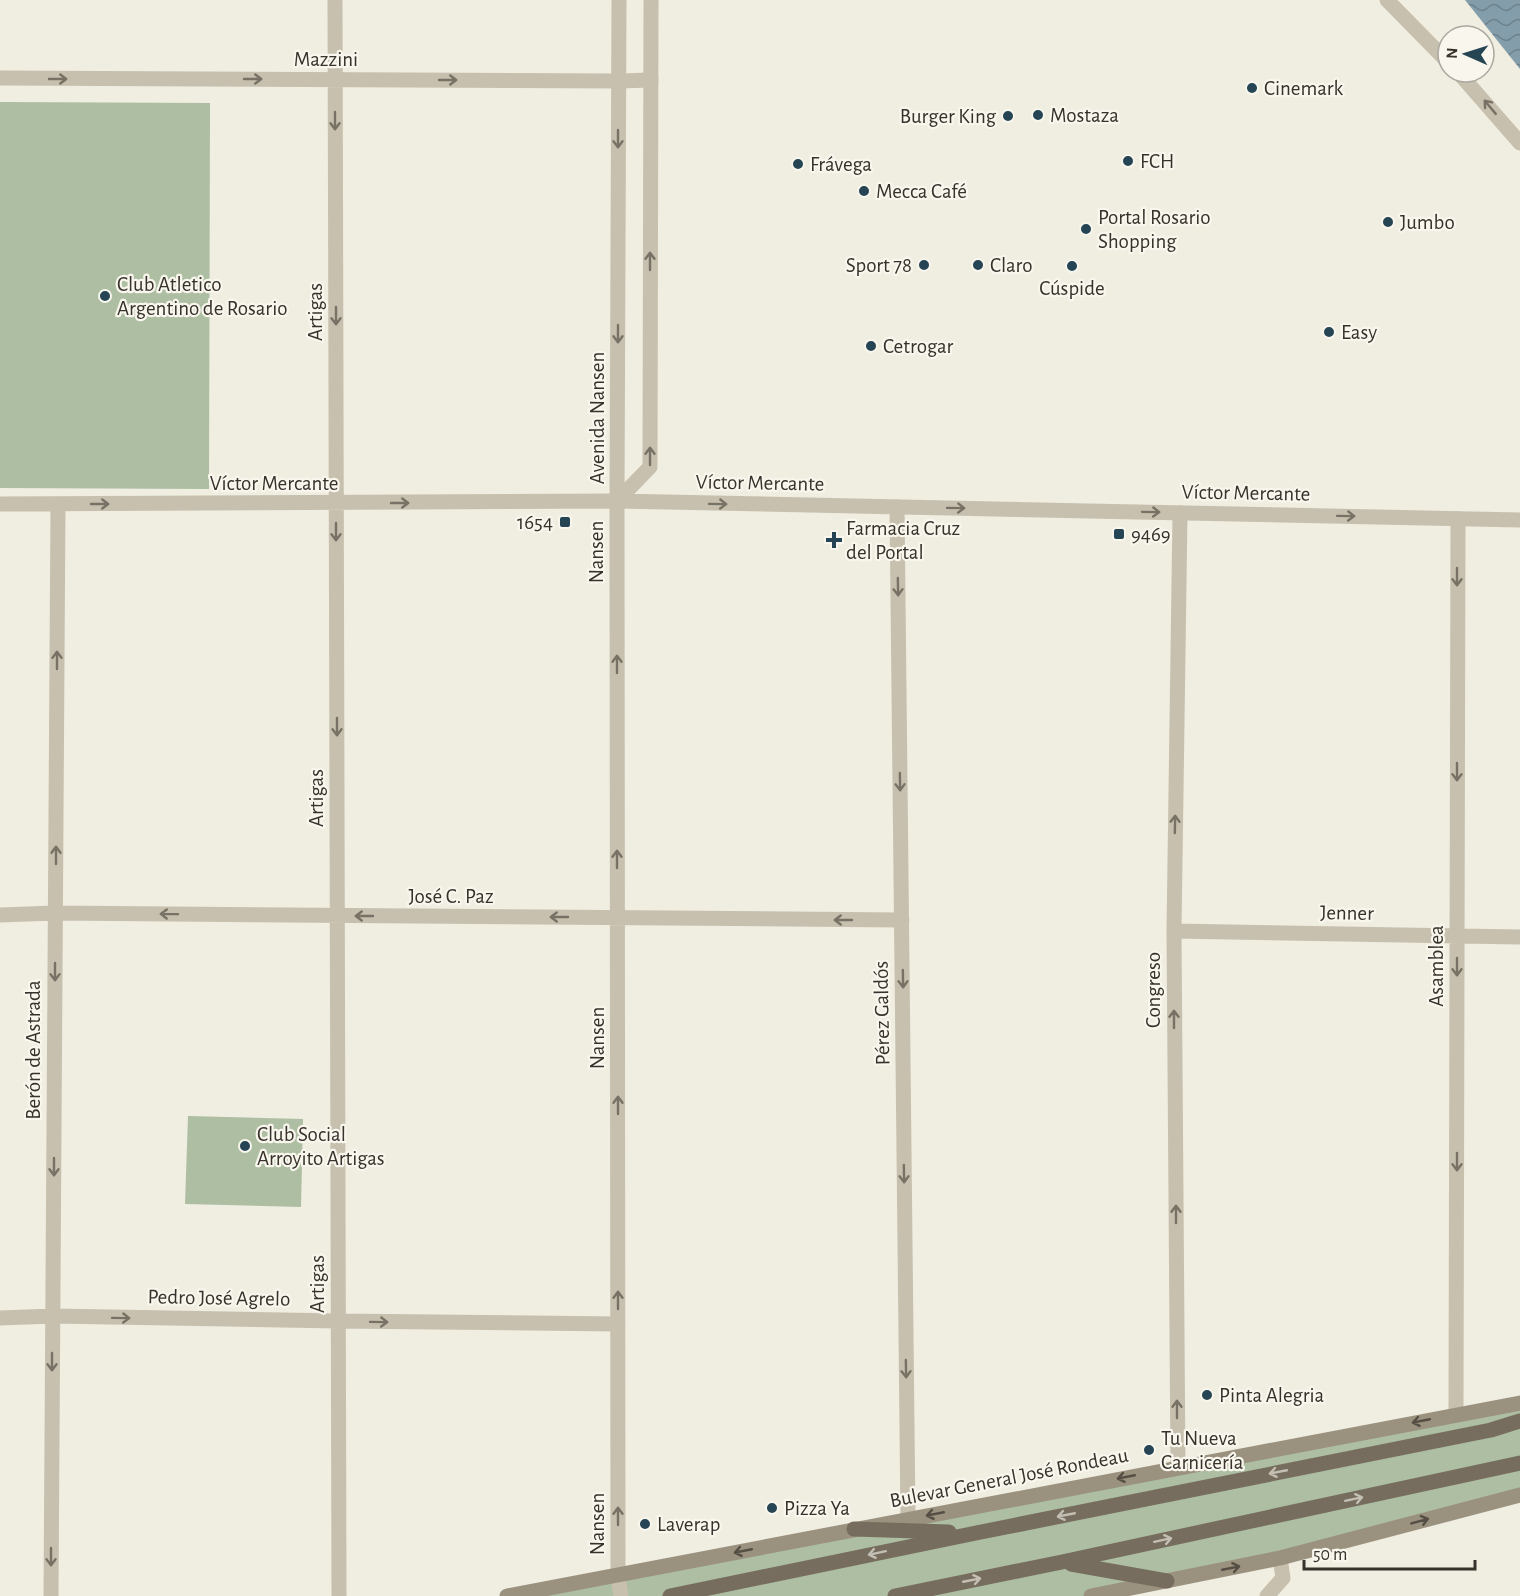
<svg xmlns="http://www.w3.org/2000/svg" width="1520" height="1596" font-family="'Alegreya Sans',sans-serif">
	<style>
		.grass { fill: #adbea2 }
		.water { fill: url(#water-waves) }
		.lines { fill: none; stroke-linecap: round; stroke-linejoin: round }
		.minor { stroke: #c7c0ae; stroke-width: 15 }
		.tertiary { stroke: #c7c0ae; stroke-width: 15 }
		.secondary { stroke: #9b917f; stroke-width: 15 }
		.primary { stroke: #776d5e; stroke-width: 15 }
		.oneway { stroke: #787266 }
		.oneway2 { stroke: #554e44 }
		.oneway3 { stroke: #c4bfb4 }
		.poi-dot { fill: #254454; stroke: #f8f6ed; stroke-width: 2 }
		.labels { text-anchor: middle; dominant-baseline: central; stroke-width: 4.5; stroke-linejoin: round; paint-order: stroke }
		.street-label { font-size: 21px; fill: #37322b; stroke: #f8f6ed }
		.poi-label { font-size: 21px; fill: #37322b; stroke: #f8f6ed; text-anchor: start }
	</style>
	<defs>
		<pattern id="water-waves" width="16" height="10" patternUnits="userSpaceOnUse" patternTransform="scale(1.5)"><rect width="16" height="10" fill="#839eaa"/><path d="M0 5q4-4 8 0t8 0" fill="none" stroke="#6c818b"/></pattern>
	</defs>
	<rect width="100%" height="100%" fill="#f0ede1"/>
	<path class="grass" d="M0 102 210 103 209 489 0 488Z
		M188 1116 303 1119 301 1207 185 1204Z
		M1520 1403V1495L1091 1596H507Z"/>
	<path class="water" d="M1465 0H1520V69Z"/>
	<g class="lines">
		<path class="minor" d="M335 0 339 1596
			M0 78 619 81 651 80
			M0 504 617 501 618 1575 621 1596
			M897 507 908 1519
			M0 915 55 913 902 920
			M1174 931 1520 937
			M0 1318 53 1316 338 1321 618 1324
			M1456 1414 1458 519
			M1178 1468 1174 931 1180 513
			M51 1596 58 504
			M1267 1596 1283 1578 1280 1558"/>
		<path class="tertiary" d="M1387 0 1448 62
			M1458 72 1520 143
			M617 501 1520 520
			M617 501 650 467 651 0
			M617 501 619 0"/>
		<path class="secondary" d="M507 1596 1520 1403
			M1091 1596 1280 1558 1520 1495"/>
		<path class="primary" d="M854 1529 949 1532
			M1071 1564 1167 1581
			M670 1596 976 1533 1491 1430 1520 1421
			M895 1596 1062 1562 1520 1463"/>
	</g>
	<defs><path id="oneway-shaft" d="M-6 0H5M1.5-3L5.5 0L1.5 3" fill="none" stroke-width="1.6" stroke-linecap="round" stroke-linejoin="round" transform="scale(1.5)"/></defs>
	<g class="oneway">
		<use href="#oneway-shaft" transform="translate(58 79)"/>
		<use href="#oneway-shaft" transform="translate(253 79)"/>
		<use href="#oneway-shaft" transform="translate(448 80)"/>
		<use href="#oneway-shaft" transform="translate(1490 107) rotate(-130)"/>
		<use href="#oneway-shaft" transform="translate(335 121) rotate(90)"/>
		<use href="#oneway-shaft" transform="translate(618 139) rotate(90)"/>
		<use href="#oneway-shaft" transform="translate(650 261) rotate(-90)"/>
		<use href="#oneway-shaft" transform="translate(336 316) rotate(90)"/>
		<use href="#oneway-shaft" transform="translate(618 334) rotate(90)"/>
		<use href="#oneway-shaft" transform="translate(650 456) rotate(-90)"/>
		<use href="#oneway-shaft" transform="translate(400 503)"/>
		<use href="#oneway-shaft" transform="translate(100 504)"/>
		<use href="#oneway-shaft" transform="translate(718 504) rotate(1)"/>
		<use href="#oneway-shaft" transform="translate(956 508) rotate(1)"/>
		<use href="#oneway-shaft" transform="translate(1151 512) rotate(1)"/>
		<use href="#oneway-shaft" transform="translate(1346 516) rotate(1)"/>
		<use href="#oneway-shaft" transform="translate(336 532) rotate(90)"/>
		<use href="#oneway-shaft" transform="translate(1457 577) rotate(90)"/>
		<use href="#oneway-shaft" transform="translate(898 587) rotate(89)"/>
		<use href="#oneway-shaft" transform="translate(57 660) rotate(-90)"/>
		<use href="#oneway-shaft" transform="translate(617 664) rotate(-90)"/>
		<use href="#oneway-shaft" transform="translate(337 727) rotate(90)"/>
		<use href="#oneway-shaft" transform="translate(1457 772) rotate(90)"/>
		<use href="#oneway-shaft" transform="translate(900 782) rotate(89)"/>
		<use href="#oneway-shaft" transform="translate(1175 824) rotate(-89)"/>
		<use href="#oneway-shaft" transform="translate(56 855) rotate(-90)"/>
		<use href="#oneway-shaft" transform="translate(617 859) rotate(-90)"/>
		<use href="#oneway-shaft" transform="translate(169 914) rotate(-179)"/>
		<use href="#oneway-shaft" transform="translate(364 916) rotate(-180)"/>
		<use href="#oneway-shaft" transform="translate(559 917) rotate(-180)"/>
		<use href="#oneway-shaft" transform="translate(843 920) rotate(-180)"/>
		<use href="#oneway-shaft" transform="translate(1457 967) rotate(90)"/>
		<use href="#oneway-shaft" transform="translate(55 972) rotate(90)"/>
		<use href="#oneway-shaft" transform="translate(903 979) rotate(89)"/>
		<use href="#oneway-shaft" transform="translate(1174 1019) rotate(-90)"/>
		<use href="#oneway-shaft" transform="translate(618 1105) rotate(-90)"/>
		<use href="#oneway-shaft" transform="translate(1457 1162) rotate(90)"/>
		<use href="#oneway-shaft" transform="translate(54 1167) rotate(90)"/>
		<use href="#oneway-shaft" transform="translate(904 1174) rotate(89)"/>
		<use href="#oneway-shaft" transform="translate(1176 1214) rotate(-90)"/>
		<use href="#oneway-shaft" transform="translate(618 1300) rotate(-90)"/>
		<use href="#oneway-shaft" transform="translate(121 1318) rotate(1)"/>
		<use href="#oneway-shaft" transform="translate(379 1322) rotate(1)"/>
		<use href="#oneway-shaft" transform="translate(52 1362) rotate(90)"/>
		<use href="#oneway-shaft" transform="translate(906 1369) rotate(89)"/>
		<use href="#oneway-shaft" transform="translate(1177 1409) rotate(-90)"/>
		<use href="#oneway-shaft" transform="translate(618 1516) rotate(-90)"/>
		<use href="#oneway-shaft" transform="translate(51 1557) rotate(90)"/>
	</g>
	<g class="oneway2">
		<use href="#oneway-shaft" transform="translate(1421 1421) rotate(169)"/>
		<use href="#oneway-shaft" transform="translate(1126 1477) rotate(169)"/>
		<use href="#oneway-shaft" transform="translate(935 1514) rotate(169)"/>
		<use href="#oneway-shaft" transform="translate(1420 1521) rotate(-15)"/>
		<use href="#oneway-shaft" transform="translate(743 1551) rotate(169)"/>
		<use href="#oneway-shaft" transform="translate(1231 1568) rotate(-11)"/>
	</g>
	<g class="oneway3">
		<use href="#oneway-shaft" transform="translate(1278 1472) rotate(169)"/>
		<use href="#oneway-shaft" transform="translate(1354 1499) rotate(-12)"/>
		<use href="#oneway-shaft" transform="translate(1066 1515) rotate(169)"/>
		<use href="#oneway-shaft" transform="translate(1163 1540) rotate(-12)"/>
		<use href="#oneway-shaft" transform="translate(877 1553) rotate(168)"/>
		<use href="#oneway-shaft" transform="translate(972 1580) rotate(-11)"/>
	</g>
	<g class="poi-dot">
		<circle cx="1252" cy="88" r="6"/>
		<circle cx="1038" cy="115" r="6"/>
		<circle cx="1008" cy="116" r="6"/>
		<circle cx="1128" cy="161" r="6"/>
		<circle cx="798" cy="164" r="6"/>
		<circle cx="864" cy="191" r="6"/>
		<circle cx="1388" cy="222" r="6"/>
		<circle cx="1086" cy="229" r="6"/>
		<circle cx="924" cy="265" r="6"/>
		<circle cx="978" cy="265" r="6"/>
		<circle cx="1072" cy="266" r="6"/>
		<circle cx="105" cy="296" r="6"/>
		<circle cx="1329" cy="332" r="6"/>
		<circle cx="871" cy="346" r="6"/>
		<rect x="559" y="516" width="12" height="12" rx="3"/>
		<rect x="1113" y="528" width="12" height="12" rx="3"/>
		<path d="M831 531h6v6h6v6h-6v6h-6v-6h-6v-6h6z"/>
		<circle cx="245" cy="1146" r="6"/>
		<circle cx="1207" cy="1395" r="6"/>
		<circle cx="1149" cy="1450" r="6"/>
		<circle cx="772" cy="1508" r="6"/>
		<circle cx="645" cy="1524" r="6"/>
	</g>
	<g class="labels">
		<g class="street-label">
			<text x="326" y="59">Mazzini</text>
			<text transform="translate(315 312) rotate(-90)">Artigas</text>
			<text transform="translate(597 418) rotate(-90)">Avenida Nansen</text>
			<text x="274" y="483">Víctor Mercante</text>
			<text transform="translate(760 483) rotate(1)">Víctor Mercante</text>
			<text transform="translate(1246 493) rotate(1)">Víctor Mercante</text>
			<text transform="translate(596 552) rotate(-90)">Nansen</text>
			<text transform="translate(316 798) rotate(-90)">Artigas</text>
			<text x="451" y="896">José C. Paz</text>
			<text transform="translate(1347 913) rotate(1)">Jenner</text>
			<text transform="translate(1436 966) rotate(-90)">Asamblea</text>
			<text transform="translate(1153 990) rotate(-90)">Congreso</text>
			<text transform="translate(882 1013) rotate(-91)">Pérez Galdós</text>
			<text transform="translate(597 1038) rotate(-90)">Nansen</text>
			<text transform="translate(33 1050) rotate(-90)">Berón de Astrada</text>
			<text transform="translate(317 1284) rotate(-90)">Artigas</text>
			<text transform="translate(219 1298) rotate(1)">Pedro José Agrelo</text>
			<text transform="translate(1009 1478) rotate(-11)">Bulevar General José Rondeau</text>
			<text transform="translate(597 1524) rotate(-90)">Nansen</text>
		</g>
		<g class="poi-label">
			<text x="1264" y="88">Cinemark</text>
			<text x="1050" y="115">Mostaza</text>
			<text x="996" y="116" text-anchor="end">Burger King</text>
			<text x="1140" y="161">FCH</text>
			<text x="810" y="164">Frávega</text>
			<text x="876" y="191">Mecca Café</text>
			<text x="1098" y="217">Portal Rosario<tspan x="1098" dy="24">Shopping</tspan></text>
			<text x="1400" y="222">Jumbo</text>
			<text x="912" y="265" text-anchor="end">Sport 78</text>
			<text x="990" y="265">Claro</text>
			<text x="117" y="284">Club Atletico<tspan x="117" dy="24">Argentino de Rosario</tspan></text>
			<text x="1072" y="288" text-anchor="middle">Cúspide</text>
			<text x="1341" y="332">Easy</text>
			<text x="883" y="346">Cetrogar</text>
			<text x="553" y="522" text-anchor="end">1654</text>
			<text x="846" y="528">Farmacia Cruz<tspan x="846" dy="24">del Portal</tspan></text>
			<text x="1131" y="534">9469</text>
			<text x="257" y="1134">Club Social<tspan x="257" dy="24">Arroyito Artigas</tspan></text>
			<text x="1219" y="1395">Pinta Alegria</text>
			<text x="1161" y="1438">Tu Nueva<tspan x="1161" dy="24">Carnicería</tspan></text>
			<text x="784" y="1508">Pizza Ya</text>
			<text x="657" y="1524">Laverap</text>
		</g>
	</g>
	<g transform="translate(1466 54) rotate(273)"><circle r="28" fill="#f8f6ed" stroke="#aba89f" stroke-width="1.5"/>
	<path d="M0-4.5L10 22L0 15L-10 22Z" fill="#254454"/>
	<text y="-9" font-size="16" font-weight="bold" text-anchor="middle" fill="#37322b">N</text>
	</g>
	<path d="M1304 1560v9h171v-9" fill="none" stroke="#37322b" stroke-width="3"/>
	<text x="1313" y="1560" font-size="18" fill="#37322b" stroke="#f8f6ed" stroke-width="4.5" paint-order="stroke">50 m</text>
</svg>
